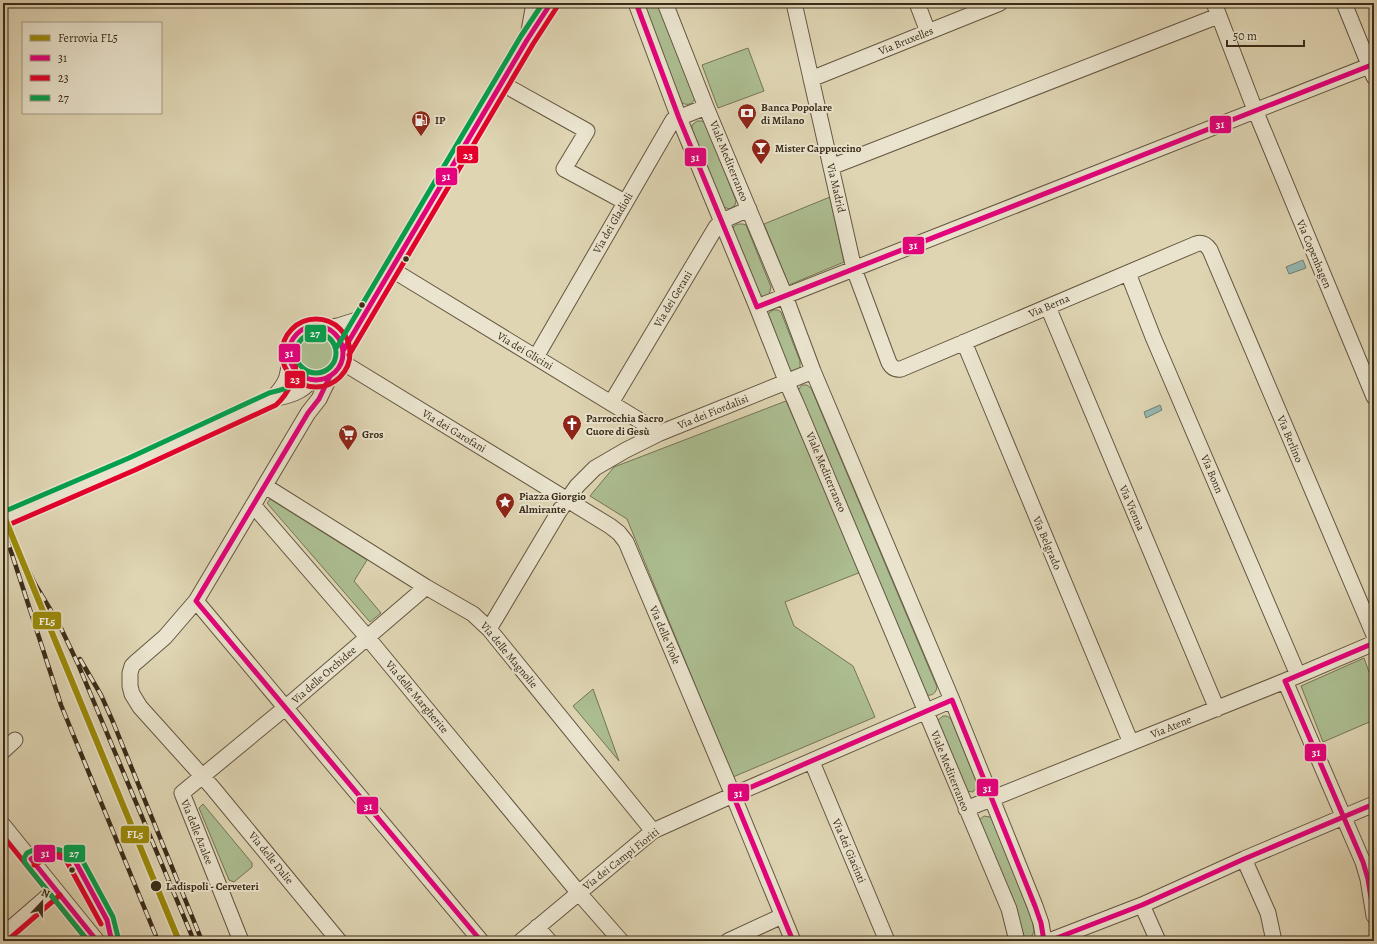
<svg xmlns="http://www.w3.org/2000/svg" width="1377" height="944" font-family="Alegreya,serif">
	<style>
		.green { fill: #acbe91; stroke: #747556 }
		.water { fill: #94b8b1; stroke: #708075 }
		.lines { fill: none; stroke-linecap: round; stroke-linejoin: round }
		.minor-casing { stroke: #645640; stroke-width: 17 }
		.minor { stroke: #eae4ce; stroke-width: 15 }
		.rail-casing { stroke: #3b2c1a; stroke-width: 4.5 }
		.rail { stroke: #eae4ce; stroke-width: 3; stroke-dasharray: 9; stroke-linecap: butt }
		.bus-1-casing { stroke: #eae4ce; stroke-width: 8 }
		.bus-2-casing { stroke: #eae4ce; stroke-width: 8 }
		.bus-3-casing { stroke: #eae4ce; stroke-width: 8 }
		.bus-1 { stroke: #e5007d; stroke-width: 5 }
		.bus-2 { stroke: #e4002b; stroke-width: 5 }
		.bus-3 { stroke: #03a04e; stroke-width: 5 }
		.rail-1-casing { stroke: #eae4ce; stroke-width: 9 }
		.rail-1 { stroke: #9c8c0a; stroke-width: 6 }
		.bus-dot { fill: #3b2c1a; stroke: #eae4ce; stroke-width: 1.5 }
		.labels { text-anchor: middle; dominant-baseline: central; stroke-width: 4; stroke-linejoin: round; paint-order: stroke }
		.street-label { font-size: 11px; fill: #3b2c1a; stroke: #eae4ce }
		.poi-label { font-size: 11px; font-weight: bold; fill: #3b2c1a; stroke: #eae4ce; text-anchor: start }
		.stop-label { font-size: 11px; font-weight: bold; fill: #3b2c1a; stroke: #eae4ce; text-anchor: start }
		.line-badge { stroke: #eae4ce; stroke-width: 1.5 }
		.badge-label { font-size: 11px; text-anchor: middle; font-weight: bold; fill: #fff }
	</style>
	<rect width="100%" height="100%" fill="#dfd5b3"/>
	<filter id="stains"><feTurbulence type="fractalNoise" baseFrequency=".005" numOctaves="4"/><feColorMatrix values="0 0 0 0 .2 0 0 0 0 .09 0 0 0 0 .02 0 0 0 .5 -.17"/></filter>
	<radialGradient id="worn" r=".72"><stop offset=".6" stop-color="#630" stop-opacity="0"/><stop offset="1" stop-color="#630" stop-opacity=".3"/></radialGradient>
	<path class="green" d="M642 3H658L695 97C694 104 688 106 682 103Z
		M748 48 764 91 718 108 702 65Z
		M697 121H702L706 123 736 201 735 205 730 209 723 207 692 129V125Z
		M830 197 844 262 789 285 764 224Z
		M738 224H743L746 225 771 287 769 295 764 297 760 296 733 229 734 226Z
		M773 310H778L781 312 800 361V368L794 372 789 370 767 316 769 313Z
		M300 353a18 18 0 1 1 36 0a18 18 0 1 1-36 0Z
		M802 385H807L811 388 937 687C936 693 933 696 926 695L798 390Z
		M786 401 861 572 785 602 794 626 853 666 875 717 733 777 627 519 590 496 614 467Z
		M270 499 367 560 354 581 381 613 370 622 267 503Z
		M1364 658 1374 686V720L1323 742 1301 686Z
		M593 689 619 761 573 706Z
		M943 716H947L951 719 977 783 976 788 973 792 966 791 938 720Z
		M203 804 252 863V867L234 882 229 880 199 808Z
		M984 816 990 817 994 821 1032 916 1034 932 1031 937 1027 938 1024 936 979 820Z"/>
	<path class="water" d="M1303 260 1306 268 1289 274 1286 267Z
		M1160 405 1162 410 1146 418 1144 412Z"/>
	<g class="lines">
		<g class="minor-casing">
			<path id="minor" d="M636 3 679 118 757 307 787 383 796 403 1009 909 1017 941
				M665 3 706 107 785 296 813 371 952 700 1035 906 1041 923 1044 941
				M794 3 854 269 888 360C890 366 894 370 901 369L1196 244C1202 242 1206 244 1210 250L1374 635
				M917 3 928 32
				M1214 3 1255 110 1374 397
				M1344 3 1374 77
				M529 31 534 3
				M811 79 1000 3
				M501 83 587 131 564 169 625 202
				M831 167 1218 16
				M391 269 660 433
				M1128 273 1153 337 1298 675
				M757 307 1374 64
				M1048 307 1217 709
				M289 353a27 27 0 1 1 54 0a27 27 0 1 1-54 0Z
				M326 328 338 326 363 318
				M964 342 1131 743
				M343 351 527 40 551 3
				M536 357 673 120 706 107
				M342 362 610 526 619 533 626 542 733 795 793 941
				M330 376 319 399 308 413 196 601 165 637 135 663 132 666 130 673V686L132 694 140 707 212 787 339 941
				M272 399C287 383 288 378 290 357
				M611 403 716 227 722 221 749 209
				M265 486 426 587 473 614 489 629 653 831
				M253 505 367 637 578 892 621 941
				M3 520 132 464 272 399C287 396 303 393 312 379
				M196 601 481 941
				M489 629 560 510 577 486 595 468 626 450 660 433 813 371
				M1285 681 1363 862 1368 879 1374 916
				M3 751 15 740
				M812 762 887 941
				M966 809 1285 681 1374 643
				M3 825 97 941
				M1244 859 1268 913 1274 941
				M1142 905 1158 941
				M537 927 549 941
				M3 935 55 890
				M241 941 182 793 285 708 426 587
				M521 941 653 831 733 795 952 700
				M728 941 782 916
				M1049 941 1142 905 1244 859 1374 804"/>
		</g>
		<use href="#minor" class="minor"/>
		<g class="rail-casing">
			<path id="rail" d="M7 539 61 705 158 941
				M16 545 35 584 59 624 78 664 194 941
				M80 659 101 695 113 722 202 941"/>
		</g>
		<use href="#rail" class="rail"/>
		<g class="bus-1-casing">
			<path id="bus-1" d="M636 3 679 118 757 307 1374 64
				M289 353a27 27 0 1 1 54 0a27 27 0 1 1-54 0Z
				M343 351 527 40 551 3
				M330 376 319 399 308 413 196 601 481 941
				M1374 643 1285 681 1363 862 1368 879 1374 916
				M97 941 31 859 42 853 75 861 107 920 111 938 109 941
				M793 941 733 795 952 700 1035 906 1041 923 1044 941
				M1049 941 1142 905 1244 859 1374 804"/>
		</g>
		<g class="bus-2-casing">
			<path id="bus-2" d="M282 353a34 34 0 1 1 68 0a34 34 0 1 1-68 0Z
				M349 355 533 44 557 7
				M6 526 135 470 276 405C290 392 295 377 297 358
				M3 836 88 941
				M34 865 61 851 101 924
				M8 940 60 895"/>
		</g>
		<g class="bus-3-casing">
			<path id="bus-3" d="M296 353a20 20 0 1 1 40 0a20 20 0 1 1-40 0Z
				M337 347 521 36 543 3
				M3 512 129 458 269 393C284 389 297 387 306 375
				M88 941 25 863 24 858 27 853 42 846 77 854 80 856 113 917 118 937 117 941"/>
		</g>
		<use href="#bus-1" class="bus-1"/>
		<use href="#bus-2" class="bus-2"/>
		<use href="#bus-3" class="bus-3"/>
		<g class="rail-1-casing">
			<path id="rail-1" d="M3 514 179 941"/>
		</g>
		<use href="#rail-1" class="rail-1"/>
	</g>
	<defs>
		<g id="bank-pin" transform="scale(1)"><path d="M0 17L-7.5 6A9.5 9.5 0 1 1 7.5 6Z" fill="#8f2418" stroke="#eae4ce"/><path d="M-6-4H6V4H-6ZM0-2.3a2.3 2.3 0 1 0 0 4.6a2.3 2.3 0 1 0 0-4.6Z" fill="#fff"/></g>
		<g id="fuel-pin" transform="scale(1)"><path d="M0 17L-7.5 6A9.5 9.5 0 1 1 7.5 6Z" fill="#8f2418" stroke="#eae4ce"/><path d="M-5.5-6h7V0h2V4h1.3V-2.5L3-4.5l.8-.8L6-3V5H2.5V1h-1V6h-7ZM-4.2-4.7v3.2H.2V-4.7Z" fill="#fff"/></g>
		<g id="bar-pin" transform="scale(1)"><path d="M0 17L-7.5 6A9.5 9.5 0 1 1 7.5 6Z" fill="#8f2418" stroke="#eae4ce"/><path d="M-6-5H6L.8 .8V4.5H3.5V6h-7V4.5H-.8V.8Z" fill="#fff"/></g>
		<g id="church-pin" transform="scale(1)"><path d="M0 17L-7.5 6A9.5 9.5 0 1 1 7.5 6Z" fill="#8f2418" stroke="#eae4ce"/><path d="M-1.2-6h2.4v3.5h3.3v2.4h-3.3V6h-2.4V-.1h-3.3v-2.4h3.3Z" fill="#fff"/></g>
		<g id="supermarket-pin" transform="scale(1)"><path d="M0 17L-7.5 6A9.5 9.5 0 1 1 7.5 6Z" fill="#8f2418" stroke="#eae4ce"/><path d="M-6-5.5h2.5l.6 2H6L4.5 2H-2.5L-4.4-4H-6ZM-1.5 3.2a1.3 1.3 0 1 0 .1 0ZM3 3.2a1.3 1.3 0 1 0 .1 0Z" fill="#fff"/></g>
		<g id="sight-pin" transform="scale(1)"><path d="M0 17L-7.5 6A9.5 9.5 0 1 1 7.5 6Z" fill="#8f2418" stroke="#eae4ce"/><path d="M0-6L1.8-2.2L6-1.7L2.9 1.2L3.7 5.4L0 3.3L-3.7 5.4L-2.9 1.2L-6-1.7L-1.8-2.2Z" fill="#fff"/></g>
	</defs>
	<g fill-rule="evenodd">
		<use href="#bank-pin" x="747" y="113"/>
		<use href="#fuel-pin" x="421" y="120"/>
		<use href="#bar-pin" x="761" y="148"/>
		<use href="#church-pin" x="572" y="424"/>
		<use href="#supermarket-pin" x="348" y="434"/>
		<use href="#sight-pin" x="505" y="502"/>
	</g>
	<g class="bus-dot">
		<circle cx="406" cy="259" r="3.5"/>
		<circle cx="362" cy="305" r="3.5"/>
		<circle cx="72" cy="870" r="3.5"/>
		<circle cx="156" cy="886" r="6"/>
	</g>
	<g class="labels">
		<g class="street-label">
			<text transform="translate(906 41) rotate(-22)">Via Bruxelles</text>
			<text transform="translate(729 161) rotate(68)">Viale Mediterraneo</text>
			<text transform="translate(836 188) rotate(77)">Via Madrid</text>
			<text transform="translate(613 223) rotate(-60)">Via dei Gladioli</text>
			<text transform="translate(1314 254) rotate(67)">Via Copenhagen</text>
			<text transform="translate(673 299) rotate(-59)">Via dei Gerani</text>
			<text transform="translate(1049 306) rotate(-23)">Via Berna</text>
			<text transform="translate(525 351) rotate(31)">Via dei Glicini</text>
			<text transform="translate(713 412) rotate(-22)">Via dei Fiordalisi</text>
			<text transform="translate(454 431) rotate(31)">Via dei Garofani</text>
			<text transform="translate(1290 439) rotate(67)">Via Berlino</text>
			<text transform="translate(826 472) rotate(67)">Viale Mediterraneo</text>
			<text transform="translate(1212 474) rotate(67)">Via Bonn</text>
			<text transform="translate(1132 508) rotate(67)">Via Vienna</text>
			<text transform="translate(1047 543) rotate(67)">Via Belgrado</text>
			<text transform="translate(665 635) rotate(67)">Via delle Viole</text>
			<text transform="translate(509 655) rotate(50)">Via delle Magnolie</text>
			<text transform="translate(324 675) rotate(-41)">Via delle Orchidee</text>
			<text transform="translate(417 697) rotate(50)">Via delle Margherite</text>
			<text transform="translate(1171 727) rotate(-22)">Via Atene</text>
			<text transform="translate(950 771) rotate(68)">Viale Mediterraneo</text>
			<text transform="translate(197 832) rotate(68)">Via delle Azalee</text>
			<text transform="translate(849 851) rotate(67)">Via dei Giacinti</text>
			<text transform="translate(271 858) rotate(51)">Via delle Dalie</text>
			<text transform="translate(621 859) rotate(-38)">Via dei Campi Fioriti</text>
		</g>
		<g class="poi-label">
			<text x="761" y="107">Banca Popolare<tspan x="761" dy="13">di Milano</tspan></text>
			<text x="435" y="120">IP</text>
			<text x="775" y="148">Mister Cappuccino</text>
			<text x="586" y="418">Parrocchia Sacro<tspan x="586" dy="13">Cuore di Gesù</tspan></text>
			<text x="362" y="434">Gros</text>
			<text x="519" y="496">Piazza Giorgio<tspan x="519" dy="13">Almirante</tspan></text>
		</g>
		<g class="stop-label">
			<text x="166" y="886">Ladispoli - Cerveteri</text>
		</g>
	</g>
	<g class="line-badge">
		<rect x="1209" y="115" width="23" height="19" rx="4" fill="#e5007d"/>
		<rect x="456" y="145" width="23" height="19" rx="4" fill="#e4002b"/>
		<rect x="684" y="147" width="23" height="20" rx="4" fill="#e5007d"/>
		<rect x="435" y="167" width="23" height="19" rx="4" fill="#e5007d"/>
		<rect x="902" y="236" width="23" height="19" rx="4" fill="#e5007d"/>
		<rect x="304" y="324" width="23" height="19" rx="4" fill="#03a04e"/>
		<rect x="278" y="343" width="23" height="20" rx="4" fill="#e5007d"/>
		<rect x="284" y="370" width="22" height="19" rx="4" fill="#e4002b"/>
		<rect x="32" y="611" width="30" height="19" rx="4" fill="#9c8c0a"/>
		<rect x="1304" y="743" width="23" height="19" rx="4" fill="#e5007d"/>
		<rect x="976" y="778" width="23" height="19" rx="4" fill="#e5007d"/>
		<rect x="727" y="783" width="23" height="19" rx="4" fill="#e5007d"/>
		<rect x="356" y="796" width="23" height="19" rx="4" fill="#e5007d"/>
		<rect x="120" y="825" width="30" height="19" rx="4" fill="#9c8c0a"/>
		<rect x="63" y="844" width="23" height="19" rx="4" fill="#03a04e"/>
		<rect x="33" y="844" width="23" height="19" rx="4" fill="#e5007d"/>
	</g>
	<g class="badge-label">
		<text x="1220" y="128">31</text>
		<text x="468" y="159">23</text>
		<text x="695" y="161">31</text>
		<text x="446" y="180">31</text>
		<text x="913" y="249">31</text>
		<text x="315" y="337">27</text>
		<text x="289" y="357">31</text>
		<text x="295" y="383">23</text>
		<text x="47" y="625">FL5</text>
		<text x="1316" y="756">31</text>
		<text x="987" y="792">31</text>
		<text x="738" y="797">31</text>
		<text x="368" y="810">31</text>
		<text x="135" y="838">FL5</text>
		<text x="74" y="857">27</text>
		<text x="45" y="857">31</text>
	</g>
	<rect width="1377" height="944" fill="none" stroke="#dfd5b3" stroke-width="16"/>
	<rect x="4" y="4" width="1369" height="936" fill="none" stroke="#3b2c1a" stroke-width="2"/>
	<rect x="8" y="8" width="1361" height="928" fill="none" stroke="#3b2c1a"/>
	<rect x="22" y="22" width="140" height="92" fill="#eae4ce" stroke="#a49a86"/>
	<rect x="30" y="35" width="20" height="6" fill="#9c8c0a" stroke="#a49a86"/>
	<text x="58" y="42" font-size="12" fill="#3b2c1a">Ferrovia FL5</text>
	<rect x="30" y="55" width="20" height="6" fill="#e5007d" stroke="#a49a86"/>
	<text x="58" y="62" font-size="12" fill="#3b2c1a">31</text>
	<rect x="30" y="75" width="20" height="6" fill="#e4002b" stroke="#a49a86"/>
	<text x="58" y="82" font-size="12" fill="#3b2c1a">23</text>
	<rect x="30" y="95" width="20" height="6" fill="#03a04e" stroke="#a49a86"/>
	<text x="58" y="102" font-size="12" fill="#3b2c1a">27</text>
	<g transform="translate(42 902) rotate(22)" stroke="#eae4ce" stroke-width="3" paint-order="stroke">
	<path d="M0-3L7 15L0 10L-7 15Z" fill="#3b2c1a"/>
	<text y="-6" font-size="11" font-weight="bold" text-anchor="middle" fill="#3b2c1a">N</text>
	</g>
	<path d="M1227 40v6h77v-6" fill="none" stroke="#3b2c1a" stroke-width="2"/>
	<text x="1233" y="40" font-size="12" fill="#3b2c1a" stroke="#eae4ce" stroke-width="3" paint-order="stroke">50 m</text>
	<rect width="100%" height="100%" filter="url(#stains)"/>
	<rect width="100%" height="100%" fill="url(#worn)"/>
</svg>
